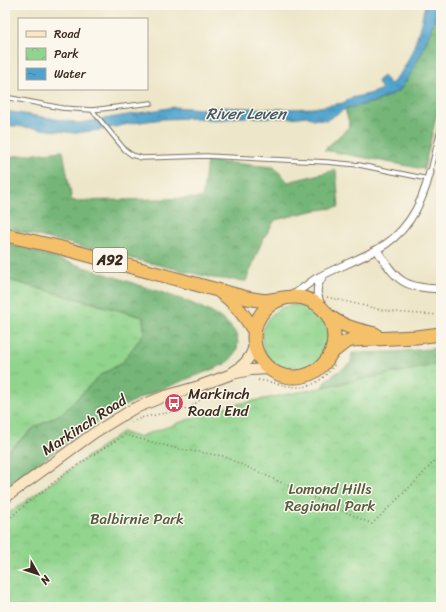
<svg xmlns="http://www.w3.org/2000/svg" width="446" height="612" font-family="Sriracha,sans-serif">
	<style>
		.grass { fill: url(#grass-tufts); stroke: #667f56 }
		.forest { fill: url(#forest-crowns); stroke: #58704b }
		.park { fill: url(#park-crowns); stroke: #667f56 }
		.water { fill: url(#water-ripples); stroke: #466675 }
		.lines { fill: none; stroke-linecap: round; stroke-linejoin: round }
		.lane-casing { stroke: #796c5a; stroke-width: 5.5 }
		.street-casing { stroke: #796c5a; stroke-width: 9 }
		.secondary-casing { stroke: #796c5a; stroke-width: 12 }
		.highway-casing { stroke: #796c5a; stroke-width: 15 }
		.path { stroke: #796c5a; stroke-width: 1.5; stroke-dasharray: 1 3; stroke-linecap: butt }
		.lane { stroke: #fff; stroke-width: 3.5 }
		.street { stroke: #fff; stroke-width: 7 }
		.secondary { stroke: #fbe6c3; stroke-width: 10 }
		.highway { stroke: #f4c16a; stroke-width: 13 }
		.labels { text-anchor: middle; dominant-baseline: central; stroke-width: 3; stroke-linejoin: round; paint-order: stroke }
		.shield { fill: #fbf7ec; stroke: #75685c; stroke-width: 1 }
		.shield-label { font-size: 14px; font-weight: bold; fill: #3b2a1e }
		.poi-label { font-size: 15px; fill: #3b2a1e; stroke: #fbf7ec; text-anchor: start }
		.street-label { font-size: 15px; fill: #3b2a1e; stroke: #fbf7ec }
		.park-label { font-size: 15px; fill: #545d3f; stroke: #fbf7ec }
		.water-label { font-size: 16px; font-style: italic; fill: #435a64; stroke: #fbf7ec }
	</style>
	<defs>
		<pattern id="grass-tufts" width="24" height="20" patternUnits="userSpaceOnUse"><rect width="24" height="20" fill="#90d48d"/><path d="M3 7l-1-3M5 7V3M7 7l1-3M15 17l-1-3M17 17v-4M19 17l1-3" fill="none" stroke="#7db679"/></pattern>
		<pattern id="forest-crowns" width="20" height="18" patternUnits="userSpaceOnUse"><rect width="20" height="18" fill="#74b678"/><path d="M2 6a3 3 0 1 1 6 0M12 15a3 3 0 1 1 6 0" fill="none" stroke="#609462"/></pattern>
		<pattern id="park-crowns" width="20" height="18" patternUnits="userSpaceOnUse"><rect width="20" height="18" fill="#90d48d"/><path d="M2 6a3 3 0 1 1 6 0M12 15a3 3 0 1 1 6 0" fill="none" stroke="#7db679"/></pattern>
		<pattern id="water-ripples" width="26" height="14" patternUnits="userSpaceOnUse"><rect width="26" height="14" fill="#50a3cc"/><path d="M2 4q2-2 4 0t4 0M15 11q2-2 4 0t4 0" fill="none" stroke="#4485a5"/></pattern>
	</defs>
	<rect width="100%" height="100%" fill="#fbf7ec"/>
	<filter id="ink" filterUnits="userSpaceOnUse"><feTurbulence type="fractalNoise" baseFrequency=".025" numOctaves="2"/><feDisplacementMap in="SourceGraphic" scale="8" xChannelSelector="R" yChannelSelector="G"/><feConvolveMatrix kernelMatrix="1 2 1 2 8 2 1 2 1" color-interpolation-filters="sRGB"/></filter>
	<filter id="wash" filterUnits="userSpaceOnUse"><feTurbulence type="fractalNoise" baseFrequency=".012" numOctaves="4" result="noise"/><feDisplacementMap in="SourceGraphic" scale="16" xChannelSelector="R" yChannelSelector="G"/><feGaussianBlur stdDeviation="0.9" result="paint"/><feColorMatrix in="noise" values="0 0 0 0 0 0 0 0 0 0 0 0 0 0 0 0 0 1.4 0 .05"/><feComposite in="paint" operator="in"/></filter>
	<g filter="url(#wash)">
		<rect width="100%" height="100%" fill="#ede6c9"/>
		<path class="grass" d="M5 279 143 317 144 333 122 363 99 376 63 413 35 427 5 454Z
			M262 338a33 33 0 1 1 66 0a33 33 0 1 1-66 0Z"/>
		<path class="forest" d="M436 5H441V96L424 169 324 150 350 126 345 109 378 101 400 90 435 19Z
			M63 151 72 201 202 198 207 161 274 167 288 182 336 170 339 207 312 211 275 220 262 241 246 281 213 278 5 228V157Z
			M5 242C46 255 87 268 127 281 155 291 214 306 232 328 243 342 237 355 225 364 195 377 163 387 134 401 90 421 45 460 5 489V454L35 427 63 413 99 376 122 363 144 333 143 317 5 279Z
			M441 348V364L322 387 326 380 351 363 352 353 393 352Z"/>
		<path class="park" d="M441 364V607H5V516L122 432 138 437 228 406Z"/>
		<path class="water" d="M425 5H436L435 19 423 50 413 70 400 90 378 101 345 109 327 120 314 119 306 116 292 118 240 117 218 120 197 118 163 119 133 123 101 130 75 133 5 125V111L80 123 174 107 201 109 216 107 283 109 313 108 343 103 351 98 369 94 382 89 377 81 383 76 391 84C412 64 419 32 425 5Z"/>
	</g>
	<g filter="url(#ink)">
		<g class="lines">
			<g class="lane-casing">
				<path id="lane" d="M5 97 62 108 92 110 151 103
					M92 110 125 150 132 155 142 158 206 156 327 162 359 165 428 179
					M430 172 441 126"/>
			</g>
			<g class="street-casing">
				<path id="street" d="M377 250C398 282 402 287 441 289
					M290 297C299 291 307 285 315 279 335 268 356 261 376 250 407 234 422 205 430 172
					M322 308C317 294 314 289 323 276"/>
			</g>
			<g class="secondary-casing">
				<path id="secondary" d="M233 372C244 365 251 358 254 346
					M5 498 94 433 133 409 165 396 199 386 232 374 251 370 269 369"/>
			</g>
			<g class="highway-casing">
				<path id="highway" d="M5 235 58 247 247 298 265 301 284 298
					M220 292C234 301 245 316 254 331
					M254 337a40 40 0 1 1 80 0a40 40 0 1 1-80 0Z
					M329 316C343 327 359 330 375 334
					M331 353 344 343 351 340 416 337 441 334"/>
			</g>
			<path class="path" d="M327 297 382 310 404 313 441 315
				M258 380C293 385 309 399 335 364
				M131 422 144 417 188 409 210 392
				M5 522C42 489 83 460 125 435L179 449 223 456 372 524 417 480 441 454"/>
			<use href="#lane" class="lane"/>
			<use href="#street" class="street"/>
			<use href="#secondary" class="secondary"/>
			<use href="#highway" class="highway"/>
		</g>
	</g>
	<defs>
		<g id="bus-disc" transform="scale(1)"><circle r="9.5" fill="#d1495b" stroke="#fbf7ec"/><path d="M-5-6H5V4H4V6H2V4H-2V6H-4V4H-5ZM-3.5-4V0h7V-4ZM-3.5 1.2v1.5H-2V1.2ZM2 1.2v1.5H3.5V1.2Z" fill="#fff"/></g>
	</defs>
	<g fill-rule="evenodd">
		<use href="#bus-disc" x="174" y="403"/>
	</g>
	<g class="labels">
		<rect class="shield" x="93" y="248" width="34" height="24" rx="3"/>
		<g class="shield-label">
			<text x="110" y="260">A92</text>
		</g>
		<g class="poi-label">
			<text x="188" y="394">Markinch<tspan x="188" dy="17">Road End</tspan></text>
		</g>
		<g class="street-label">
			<text transform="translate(84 425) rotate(-33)">Markinch Road</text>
		</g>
		<g class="park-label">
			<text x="330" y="489">Lomond Hills<tspan x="330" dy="17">Regional Park</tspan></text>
			<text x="137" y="519">Balbirnie Park</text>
		</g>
		<g class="water-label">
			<text x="246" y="113">River Leven</text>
		</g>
	</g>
	<rect width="446" height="612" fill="none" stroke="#fbf7ec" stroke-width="20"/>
	<rect x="18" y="18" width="130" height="72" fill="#fbf7ec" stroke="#aea59a"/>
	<rect x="26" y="31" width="20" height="6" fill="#fbe6c3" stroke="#aea59a"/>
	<text x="54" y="38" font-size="12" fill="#3b2a1e">Road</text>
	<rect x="26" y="48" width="20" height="12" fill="url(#park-crowns)" stroke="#aea59a"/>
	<text x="54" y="58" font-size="12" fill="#3b2a1e">Park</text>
	<rect x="26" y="68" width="20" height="12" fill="url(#water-ripples)" stroke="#aea59a"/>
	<text x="54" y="78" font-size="12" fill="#3b2a1e">Water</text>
	<g transform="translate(38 574) rotate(129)" stroke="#fbf7ec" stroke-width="3" paint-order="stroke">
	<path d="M0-3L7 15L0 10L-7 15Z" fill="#3b2a1e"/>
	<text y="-6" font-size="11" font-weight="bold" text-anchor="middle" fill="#3b2a1e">N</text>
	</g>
</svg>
